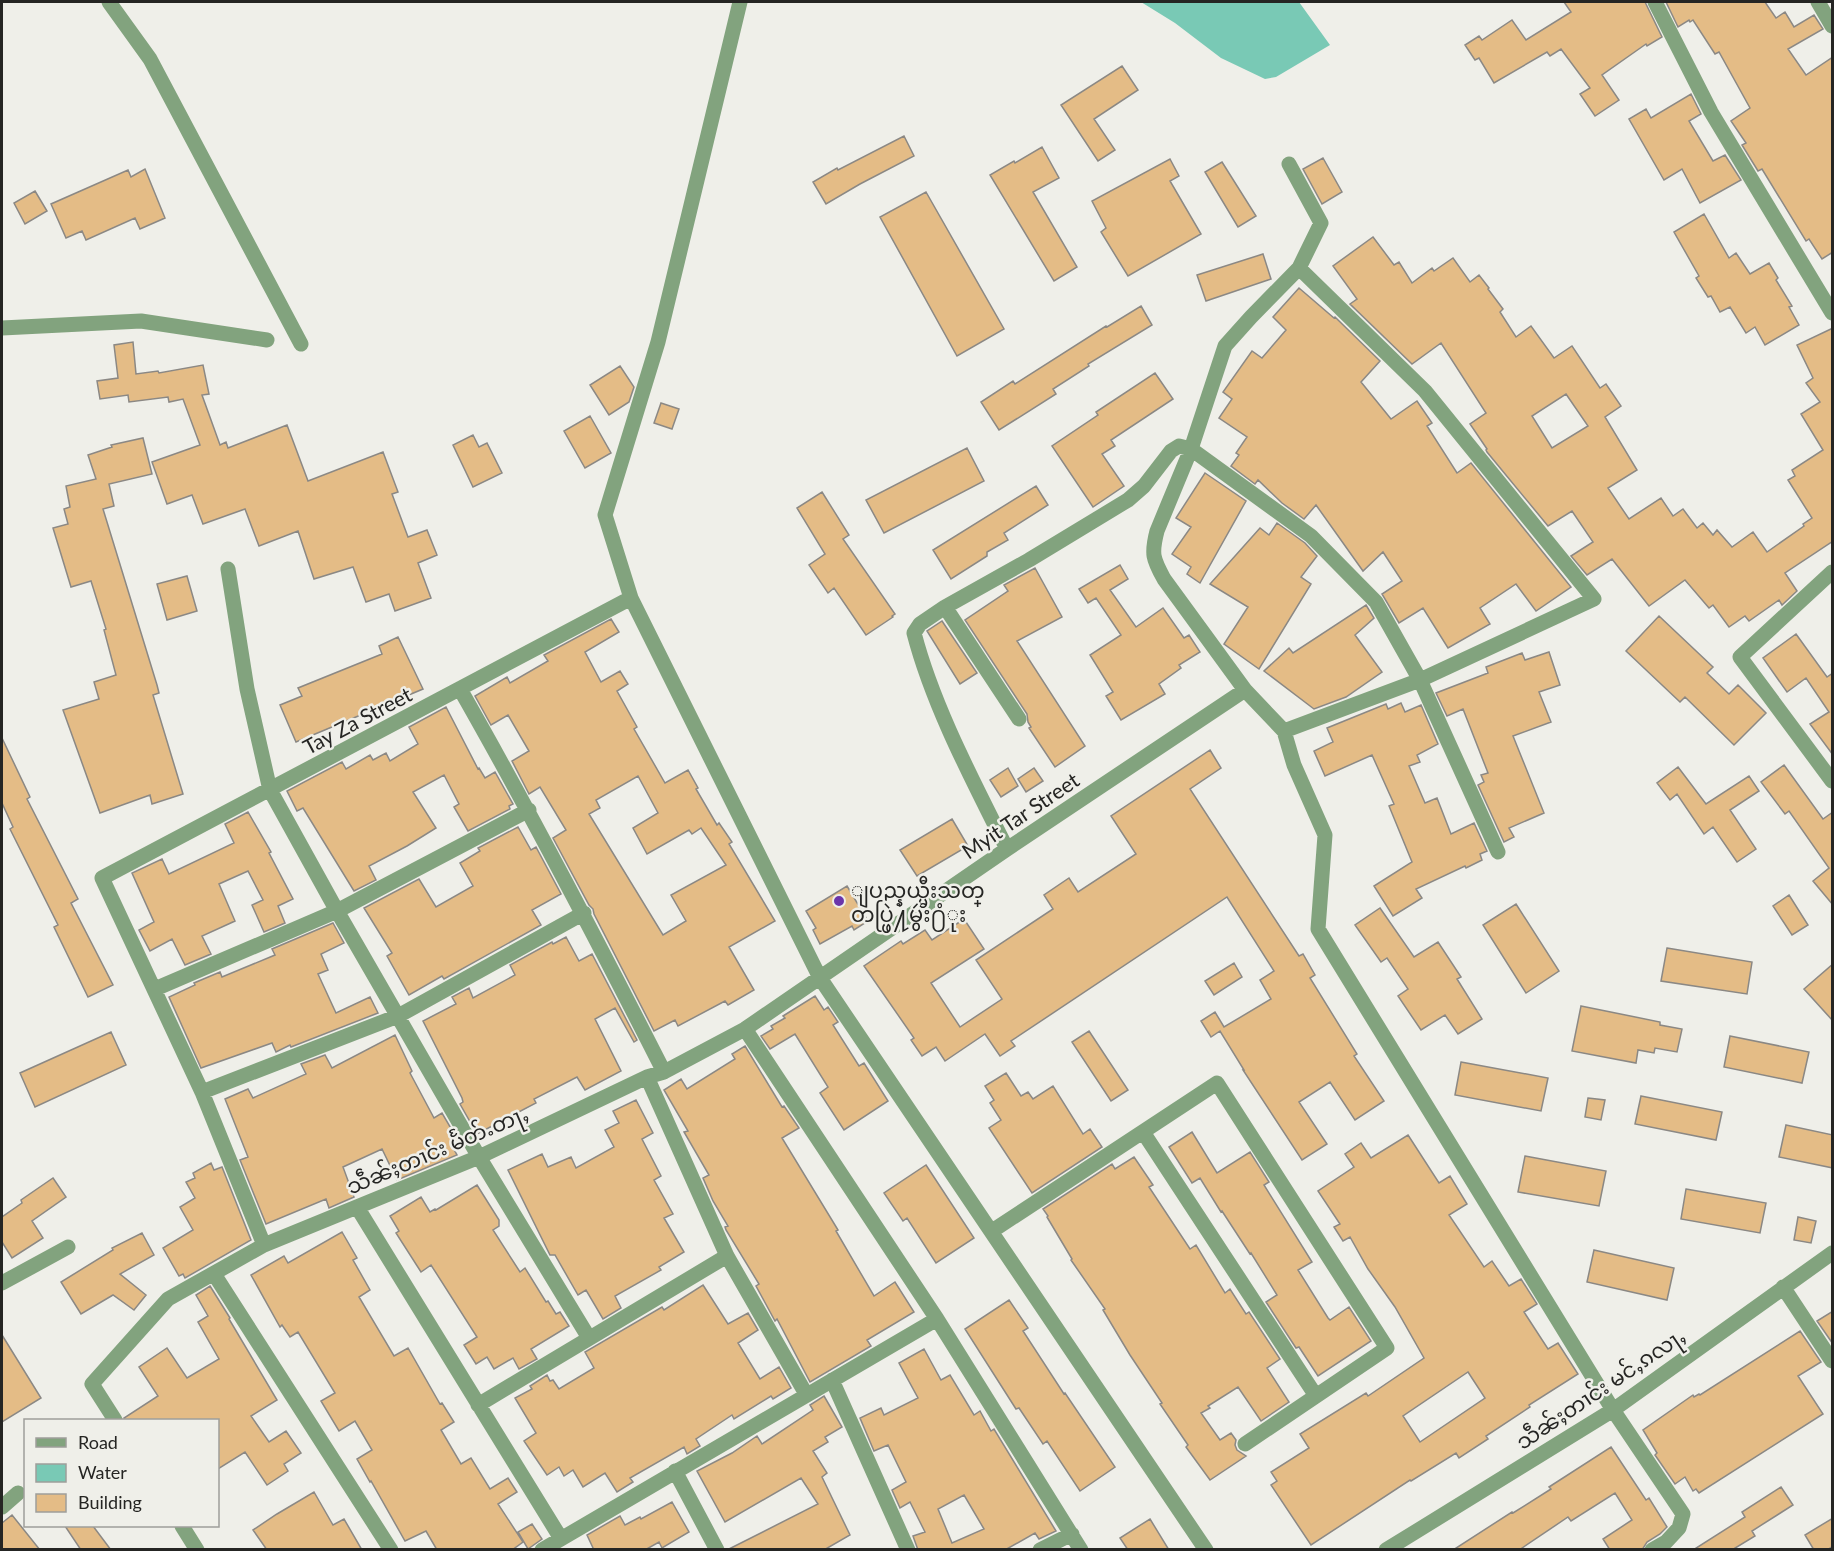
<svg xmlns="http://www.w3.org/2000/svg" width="1834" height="1551" font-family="Lato,'Noto Sans Myanmar',sans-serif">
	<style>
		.water { fill: #79c9b5 }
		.building { fill: #e4bc86; stroke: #8b8884; stroke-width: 1.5; fill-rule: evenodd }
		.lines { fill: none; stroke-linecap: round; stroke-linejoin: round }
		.minor { stroke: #82a37e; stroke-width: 15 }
		.poi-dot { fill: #6b35ab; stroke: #efefe9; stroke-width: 2 }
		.labels { text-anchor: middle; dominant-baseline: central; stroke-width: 5; stroke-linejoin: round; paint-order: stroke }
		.street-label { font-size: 21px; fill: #252523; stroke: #efefe9 }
		.poi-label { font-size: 21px; fill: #252523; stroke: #efefe9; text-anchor: start }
	</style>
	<rect width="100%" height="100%" fill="#efefe9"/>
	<path class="water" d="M1141 2H1299L1330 45 1276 77 1265 79 1221 58 1175 23Z"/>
	<path class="building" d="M1564 2H1645L1662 37 1647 46 1646 44 1602 75 1619 100 1595 116 1580 94 1590 88 1561 49 1550 56 1547 52 1494 83 1479 58 1475 60 1465 45 1479 36 1482 40 1512 20 1526 40 1571 12Z
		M1666 2H1765L1776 18 1785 12 1794 27 1814 15 1823 29 1788 49 1806 75 1833 57V252L1822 259 1809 239 1806 241 1762 169 1758 171 1742 145 1746 143 1731 121 1750 108 1719 52 1715 54 1693 20 1690 22 1689 20 1678 27Z
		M1122 66 1138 90 1094 119 1115 150 1098 161 1061 105Z
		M1691 94 1701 114 1689 121 1713 161 1725 155 1741 180 1700 203 1682 169 1664 180 1629 119 1646 109 1651 118Z
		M904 136 914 156 860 184 826 204 813 182 837 168 838 170Z
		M1042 147 1059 178 1033 192 1077 267 1054 281 990 175 1014 161 1015 163Z
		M1323 158 1342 192 1322 204 1303 169Z
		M1170 159 1179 176 1170 181 1201 234 1128 276 1101 232 1106 228 1092 201Z
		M1222 162 1256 216 1238 227 1205 172Z
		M145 169 165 218 140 229 135 218 86 240 82 231 66 238 51 204 128 170 131 177Z
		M35 191 47 211 25 224 14 203Z
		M926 192 1004 329 957 356 880 217Z
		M1704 214 1729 258 1736 253 1750 274 1769 263 1778 278 1776 280 1792 306 1789 307 1799 325 1765 345 1755 327 1746 333 1730 307 1720 312 1711 296 1708 297 1696 278 1699 276 1674 232Z
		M1373 237 1394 265 1399 262 1412 283 1432 268 1434 271 1453 258 1470 282 1479 275 1489 288 1488 289 1503 309 1500 312 1516 337 1531 326 1554 358 1572 346 1600 388 1606 384 1621 406 1605 417 1637 470 1608 488 1629 519 1661 498 1673 516 1683 509 1697 528 1703 523 1713 535 1717 530 1732 547 1753 532 1767 552 1804 526 1803 524 1812 518 1788 480 1795 476 1792 470 1823 450 1801 414 1820 402 1806 383 1813 378 1797 345 1833 328V541L1785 573 1797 591 1782 605 1779 600 1749 621 1745 616 1729 627 1713 605 1709 608 1685 580 1649 606 1612 559 1587 575 1571 556 1593 542 1572 511 1548 526 1487 452 1486 450 1487 449 1470 424 1486 413 1441 343 1412 364 1350 304 1357 299 1333 266ZM1566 394 1588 426 1552 448 1532 416Z
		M1263 254 1271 279 1206 301 1197 275Z
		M1299 288 1334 318 1335 317 1380 361 1361 382 1391 419 1417 401 1432 423 1427 426 1457 473 1471 463 1571 587 1536 611 1516 584 1480 608 1490 624 1448 648 1423 608 1399 623 1382 594 1402 581 1383 552 1363 571 1316 505 1304 519 1282 503 1258 480 1255 484 1231 466 1239 455 1236 453 1247 437 1219 418 1232 399 1223 392 1252 351 1262 358 1286 330 1273 317Z
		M1141 306 1152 325 1088 364 1089 366 1053 389 1056 394 999 430 981 402 1013 381 1015 384 1106 326 1107 327Z
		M133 342 136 374 158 371 159 373 203 365 209 394 202 395 220 445 226 442 228 448 287 425 308 481 383 452 398 492 392 494 408 537 427 530 437 555 418 563 431 598 395 611 389 594 366 602 353 567 314 579 298 531 259 546 245 509 203 524 192 495 167 504 152 462 200 445 183 399 169 402 168 397 129 402 128 395 100 399 97 381 118 378 114 345Z
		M620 366 634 387 629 402 609 415 590 385Z
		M1155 373 1173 399 1111 440 1115 446 1102 454 1124 486 1093 507 1052 446 1098 415 1096 412Z
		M661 403 679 409 672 429 654 423Z
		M590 416 611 453 585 468 564 431Z
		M473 435 479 447 487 443 502 473 473 487 453 445Z
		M143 438 152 474 109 484 114 506 103 509 157 685 159 693 153 695 183 794 152 804 150 795 100 813 63 710 99 699 94 682 116 675 104 630 106 629 91 581 71 587 53 528 68 524 64 509 70 507 66 486 96 479 88 455 112 447 111 445Z
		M967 448 984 481 884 533 866 500Z
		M1205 473 1246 501 1200 583 1187 574 1191 567 1172 554 1191 527 1176 518Z
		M1036 486 1048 505 1004 533 1008 540 987 552V556L951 579 933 550Z
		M822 492 849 535 843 539 895 614 892 616 893 617 866 635 834 588 828 593 809 565 825 554 797 508Z
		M1277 523 1305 543 1317 556 1301 577 1311 584 1259 669 1224 644 1248 607 1210 584 1260 528 1269 535Z
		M1120 565 1128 579 1110 590 1136 627 1163 608 1184 638 1189 635 1200 652 1179 665 1181 668 1159 684 1165 694 1121 720 1106 696 1113 692 1090 655 1121 635 1096 598 1088 603 1079 589Z
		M1035 568 1062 617 1017 641 1085 746 1055 767 1029 728 1031 727 1028 722 1027 714 965 620 1008 591 1004 585Z
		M187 576 197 611 167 620 157 584Z
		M1366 605 1374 618 1355 635 1382 672 1346 697 1314 709 1264 671 1289 648 1293 653Z
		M1659 616 1713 667 1707 673 1729 694 1738 685 1766 713 1734 745 1685 697 1680 702 1626 651Z
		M611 619 619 632 585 652 601 682 620 671 628 684 617 691 637 727 634 729 665 783 688 770 698 788 696 789 717 825 719 823 732 842 729 844 775 921 729 947 754 990 728 1005 725 1001 678 1026 675 1020 654 1031 594 914 593 909 589 905 553 838 566 830 540 787 529 794 512 761 529 751 508 715 491 725 475 696 507 677 510 683 548 661 544 655ZM638 776 658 813 633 828 647 854 689 830 692 834 701 828 726 865 671 895 686 921 663 935 589 814 600 808 596 800Z
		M942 621 977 673 960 684 927 631Z
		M1796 634 1827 677 1833 673V755L1810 724 1829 712 1806 678 1787 692 1763 658Z
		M398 637 423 689 296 742 280 705 302 696 298 688 382 654 379 646Z
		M1549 652 1560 685 1539 692 1551 722 1513 736 1544 813 1509 828 1514 837 1504 842 1478 785 1484 782 1481 775 1488 773 1463 709 1447 716 1436 693 1488 673 1486 667 1522 653 1525 660Z
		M1401 703 1405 712 1421 705 1438 744 1417 755 1420 762 1409 766 1425 803 1437 798 1451 834 1474 823 1487 851 1480 854 1482 860 1466 868 1465 866 1416 889 1422 898 1393 916 1374 886 1412 862 1389 806 1394 804 1372 755 1325 776 1314 751 1333 742 1327 728 1386 704 1388 709Z
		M446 707 478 769 479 768 485 778 495 772 513 804 509 806 510 809 468 831 454 807 459 804 444 775 413 792 436 828 407 846 369 866 376 880 354 891 303 808 297 811 287 791 342 762 346 769 370 755 373 760 386 753 390 761 418 744 409 727Z
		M2 738 30 797 27 799 78 899 71 903 113 985 88 997 54 927 58 925 10 829 13 827 2 803Z
		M1210 750 1221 768 1190 789 1299 956 1303 954 1315 975 1310 978 1357 1054 1354 1056 1384 1101 1355 1120 1330 1082 1299 1102 1327 1144 1302 1160 1243 1070H1244L1220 1031 1211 1037 1201 1021 1215 1012 1224 1027 1271 999 1260 980 1274 971 1227 897 1011 1041 1015 1046 1000 1056 985 1034 945 1061 936 1047 922 1056 911 1040 914 1038 864 966 901 941 903 944 925 930 932 940 964 919 984 949 931 983 960 1027 1002 999 976 960 1053 909 1044 895 1069 878 1078 892 1136 854 1111 816Z
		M1784 765 1823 819 1833 812V905L1813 881 1829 868 1789 811 1785 814 1761 782Z
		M1678 767 1706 804 1749 776 1759 791 1730 810 1756 849 1737 862 1713 827 1704 834 1677 794 1670 800 1657 783Z
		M1008 768 1018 786 1001 797 990 780Z
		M1034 768 1043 781 1026 792 1018 779Z
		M248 812 271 852 269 853 293 899 278 906 285 923 264 932 252 905 263 900 248 871 219 884 235 921 202 936 211 954 185 965 172 939 150 951 139 930 154 922 132 873 162 859 169 874 234 843 225 824Z
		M952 819 968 846 917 876 900 850Z
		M518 827 531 850 536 847 561 894 532 910 541 925 444 979 442 976 409 995 387 956 392 953 364 908 419 879 436 907 473 886 460 863 480 851 478 848Z
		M847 886 868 921 854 930 852 926 820 944 813 930 816 928 806 911Z
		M1789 895 1808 925 1792 935 1773 906Z
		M1516 904 1559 971 1526 993 1483 925Z
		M1380 908 1414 957 1438 942 1461 977 1457 979 1482 1019 1458 1034 1445 1015 1421 1030 1398 996 1408 989 1387 958 1381 962 1355 925Z
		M333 923 344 943 321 954 328 970 318 974 336 1013 370 997 378 1013 291 1047 290 1045 276 1052 272 1043 201 1068 169 997 195 985 194 983 220 972 222 977 275 955 272 949Z
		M566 937 579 961 592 954 637 1040 634 1042 615 1008 595 1019 621 1071 585 1090 577 1077 534 1099 536 1103 477 1134 460 1104 463 1102 462 1098 423 1021 456 1004 452 997 469 988 473 998 515 975 510 965 552 942 553 944Z
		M1667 948 1752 962 1747 994 1661 981Z
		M1234 963 1242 977 1214 995 1205 981Z
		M1833 964V1021L1804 989Z
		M815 996 824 1010 828 1007 838 1022 833 1025 859 1066 864 1063 888 1101 844 1130 820 1093 828 1087 795 1034 770 1049 761 1036 773 1029 771 1026 785 1018 783 1016Z
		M1581 1006 1660 1022V1025L1682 1029 1677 1052 1655 1048 1654 1053 1638 1050 1636 1063 1572 1051Z
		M1089 1031 1128 1090 1111 1101 1072 1042Z
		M111 1032 126 1065 35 1107 20 1073Z
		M395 1035 412 1071 410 1073 434 1118 442 1113 459 1142 452 1146 457 1155 397 1180 382 1149 343 1167 354 1197 329 1208 326 1199 266 1224 240 1160 248 1157 225 1099 248 1089 253 1098 306 1074 301 1064 325 1055 332 1068Z
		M1730 1036 1809 1052 1802 1083 1724 1067Z
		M745 1046 782 1107 784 1106 799 1128 782 1138 838 1230 836 1231 874 1296 895 1282 914 1312 867 1340 871 1346 810 1382 777 1319 775 1321 756 1286 759 1284 726 1230 725 1227 728 1226 713 1201 703 1178 709 1175 684 1132 688 1131 664 1090 681 1079 687 1089 735 1059 732 1054Z
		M1461 1062 1548 1078 1541 1111 1455 1095Z
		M1006 1073 1021 1096 1028 1092 1033 1099 1053 1086 1083 1134 1090 1129 1102 1147 1032 1193 989 1128 1001 1120 990 1103 994 1100 985 1086Z
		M1641 1096 1722 1112 1716 1140 1635 1124Z
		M1588 1098 1605 1100 1601 1120 1585 1117Z
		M636 1100 653 1133 642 1139 661 1176 654 1180 673 1214 664 1218 684 1252 659 1267 661 1270 615 1296 621 1308 603 1319 586 1290 578 1295 555 1255H550L508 1170 542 1154 548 1167 571 1157 576 1168 614 1147 605 1130 619 1123 613 1111Z
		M1786 1125 1833 1135V1168L1779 1157Z
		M1192 1132 1217 1173 1250 1152 1269 1182 1264 1185 1312 1262 1298 1270 1328 1318 1330 1320 1349 1307 1371 1341 1318 1376 1299 1347 1296 1348 1266 1302 1277 1295 1251 1253 1250 1254 1222 1211 1221 1212 1200 1178 1192 1183 1169 1147Z
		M1408 1135 1439 1183 1450 1176 1467 1204 1449 1215 1484 1267 1492 1261 1509 1286 1521 1279 1537 1304 1524 1312 1548 1349 1558 1343 1578 1374 1529 1405 1530 1407 1486 1436 1488 1439 1459 1458 1456 1453 1411 1481 1410 1480 1311 1545 1271 1485 1277 1481 1271 1472 1309 1448 1300 1434 1366 1393 1368 1396 1424 1358 1395 1307 1368 1269 1350 1237 1343 1241 1334 1227 1340 1224 1318 1191 1354 1167 1345 1154 1361 1143 1371 1158ZM1468 1372 1485 1398 1420 1442 1403 1416Z
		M1525 1156 1606 1171 1599 1206 1518 1192Z
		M1134 1157 1153 1185 1149 1187 1190 1249 1196 1245 1225 1293 1230 1289 1246 1314 1249 1312 1280 1359 1267 1368 1289 1402 1261 1421 1238 1387 1208 1406 1210 1408 1201 1413 1220 1440 1231 1433 1236 1440 1235 1445 1237 1450 1246 1456 1210 1480 1186 1447 1188 1445 1160 1404 1162 1403 1130 1355 1103 1310 1105 1309 1071 1260 1072 1259 1047 1217 1048 1216 1043 1209 1112 1164 1115 1169Z
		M211 1163 214 1170 222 1167 251 1240 185 1278 183 1274 179 1276 163 1248 193 1230 180 1207 195 1198 186 1182 195 1178 193 1173Z
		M926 1165 974 1238 936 1263 907 1218 903 1221 884 1193Z
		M53 1178 66 1197 32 1221 43 1238 12 1258 2 1242V1217L22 1203 21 1200Z
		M477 1185 499 1220V1226L493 1230 520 1272 525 1268 546 1302 548 1301 556 1314 560 1312 569 1326 531 1349 537 1359 519 1369 513 1358 494 1369 487 1357 476 1364 464 1345 477 1337 431 1265 421 1272 396 1233 399 1231 390 1216 421 1197 430 1212 435 1209 436 1210Z
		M1686 1189 1766 1203 1760 1233 1681 1219Z
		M1798 1217 1816 1221 1811 1243 1794 1240Z
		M342 1232 357 1258 353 1260 370 1290 359 1297 394 1356 408 1348 440 1404 442 1403 454 1422 441 1430 461 1464 471 1458 490 1489 508 1478 517 1492 498 1504 523 1542 512 1550H437L426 1531 405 1541 371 1481 370 1482 357 1459 372 1450 355 1421 339 1431 321 1401 335 1393 298 1332 290 1337 282 1325 280 1327 251 1275 284 1256 288 1263Z
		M142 1233 154 1255 120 1274 146 1295 134 1310 113 1295 81 1314 61 1282 113 1250 112 1248Z
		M1594 1250 1674 1268 1667 1300 1587 1282Z
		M703 1285 728 1324 748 1313 758 1330 738 1343 760 1379 779 1367 791 1388 773 1399 771 1396 734 1419 732 1415 696 1439 700 1446 687 1454 684 1447 630 1478 633 1482 617 1492 605 1473 583 1487 573 1470 564 1476 559 1467 547 1475 524 1441 536 1433 515 1398 532 1389 530 1386 547 1375 550 1381 553 1380 559 1389 594 1368 585 1352 662 1307 664 1310Z
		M210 1286 230 1318 229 1319 277 1400 251 1416 269 1442 286 1431 301 1453 284 1464 288 1471 267 1485 245 1452 218 1469V1420H125L124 1418 158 1396 139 1367 167 1348 187 1378 219 1359 198 1322 208 1316 196 1295Z
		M1009 1300 1028 1328 1023 1331 1064 1394 1065 1393 1115 1467 1080 1491 1047 1441 1043 1444 1019 1408 1016 1409 965 1329Z
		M1833 1311V1344L1817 1321Z
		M1800 1331 1821 1362 1798 1376 1823 1414 1699 1493 1696 1489 1693 1491 1685 1477 1675 1484 1655 1455 1657 1453 1643 1430 1693 1395 1694 1397 1699 1394 1700 1395Z
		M2 1335 41 1398 2 1422Z
		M924 1349 941 1380 950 1375 974 1415 980 1411 991 1431 994 1429 1056 1531 1039 1539 1035 1533 1005 1550H918L913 1536 925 1532 910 1502 900 1508 892 1490 906 1482 888 1445 874 1451 860 1418 881 1408 884 1415 918 1398 899 1363ZM964 1495 984 1529 952 1543 938 1509Z
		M824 1396 842 1427 825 1437 828 1442 813 1451 827 1473 822 1477 850 1535 824 1550H727L818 1504 801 1478 725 1522 697 1471 732 1453 757 1436 762 1444 813 1410 810 1405Z
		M1611 1447 1646 1500 1649 1498 1667 1527 1660 1534 1647 1542 1642 1550H1610L1603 1539 1632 1520 1615 1493 1571 1521 1568 1517 1519 1550H1453L1512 1512 1513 1513 1551 1489 1549 1487Z
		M1781 1487 1793 1505 1752 1531 1755 1536 1732 1550H1693L1745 1517 1742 1512Z
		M314 1492 333 1525 344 1519 362 1550H267L253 1530 277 1514Z
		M672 1502 689 1532 662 1548 659 1542 645 1550H594L587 1535 620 1516 625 1525 640 1517 641 1519Z
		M12 1515 40 1550H2V1523Z
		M1833 1518V1546L1827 1550H1814L1805 1535Z
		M1150 1519 1169 1550H1128L1120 1538Z
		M532 1524 542 1539 528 1549 518 1532Z
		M65 1526H93L111 1550H81Z"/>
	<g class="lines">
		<path class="minor" d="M109 2 150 59 301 344
			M740 2 658 342 605 515 631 598 820 978 1206 1550
			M1655 2 1711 112 1832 313
			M1818 2 1832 26
			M1289 164 1321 223 1299 268 1251 317 1225 346 1191 449 1157 531C1151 554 1153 559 1164 579L1245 690 1284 731 1294 765 1325 835 1318 929 1613 1410 1683 1514 1679 1528 1666 1542 1652 1550
			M2 328 141 321 267 340
			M228 569 247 689 270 790 337 911 479 1157 589 1338
			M1832 572 1740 657 1832 781
			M945 607 1019 719
			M460 689C532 815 598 942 664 1072
			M1284 731 1420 680 1594 599 1425 391 1299 268
			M1007 849C973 781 933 706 914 633L920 624 945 607 1029 560 1128 500 1144 486 1171 451 1179 446 1191 449 1311 536 1376 602 1420 680 1498 852
			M155 989 337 911 529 810
			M745 1029 937 1319 1081 1550
			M647 1077 727 1256 806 1394
			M202 1092 398 1016 584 913
			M1143 1132 1316 1396
			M357 1207 560 1537
			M992 1231 1217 1083 1387 1348 1245 1444
			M264 1245 202 1092 102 878 631 598
			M214 1274 391 1550
			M2 1283 68 1247
			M1783 1287 1832 1361
			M832 1380 908 1550
			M478 1405 727 1256
			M115 1420 92 1384 168 1299 264 1245 479 1157 647 1077 664 1072 745 1029 1007 849 1245 690
			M675 1471 717 1550
			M2 1507 18 1493
			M182 1526 197 1550
			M542 1550 937 1319
			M1040 1550 1072 1534
			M1386 1550 1613 1410 1832 1253"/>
	</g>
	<circle class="poi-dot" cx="839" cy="901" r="6"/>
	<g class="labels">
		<g class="street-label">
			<text transform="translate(357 720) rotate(-28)">Tay Za Street</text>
			<text transform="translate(1020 815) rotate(-34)">Myit Tar Street</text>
			<text transform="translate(437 1149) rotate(-23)">သဵၼ်ႈတၢင်း မႅတ်ႉတႃႇ</text>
			<text transform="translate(1600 1388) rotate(-34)">သဵၼ်ႈတၢင်း မင်ႇၵလႃႇ</text>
		</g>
		<g class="poi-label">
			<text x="851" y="889">ျပည္နယ္မီးသတ္<tspan x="851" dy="24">တပ္ဖြဲ႔မွဴး႐ံုး</tspan></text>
		</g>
	</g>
	<rect width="1834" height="1551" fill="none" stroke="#252523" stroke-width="6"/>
	<rect x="24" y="1419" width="195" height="108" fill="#efefe9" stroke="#9e9e9a" stroke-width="1.5"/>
	<rect x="36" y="1438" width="30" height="9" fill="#82a37e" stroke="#9e9e9a" stroke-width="1.5"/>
	<text x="78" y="1449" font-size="18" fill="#252523">Road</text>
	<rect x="36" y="1464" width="30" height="18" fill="#79c9b5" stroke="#9e9e9a" stroke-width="1.5"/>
	<text x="78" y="1479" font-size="18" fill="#252523">Water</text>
	<rect x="36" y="1494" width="30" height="18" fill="#e4bc86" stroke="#9e9e9a" stroke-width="1.5"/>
	<text x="78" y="1509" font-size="18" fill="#252523">Building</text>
</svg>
